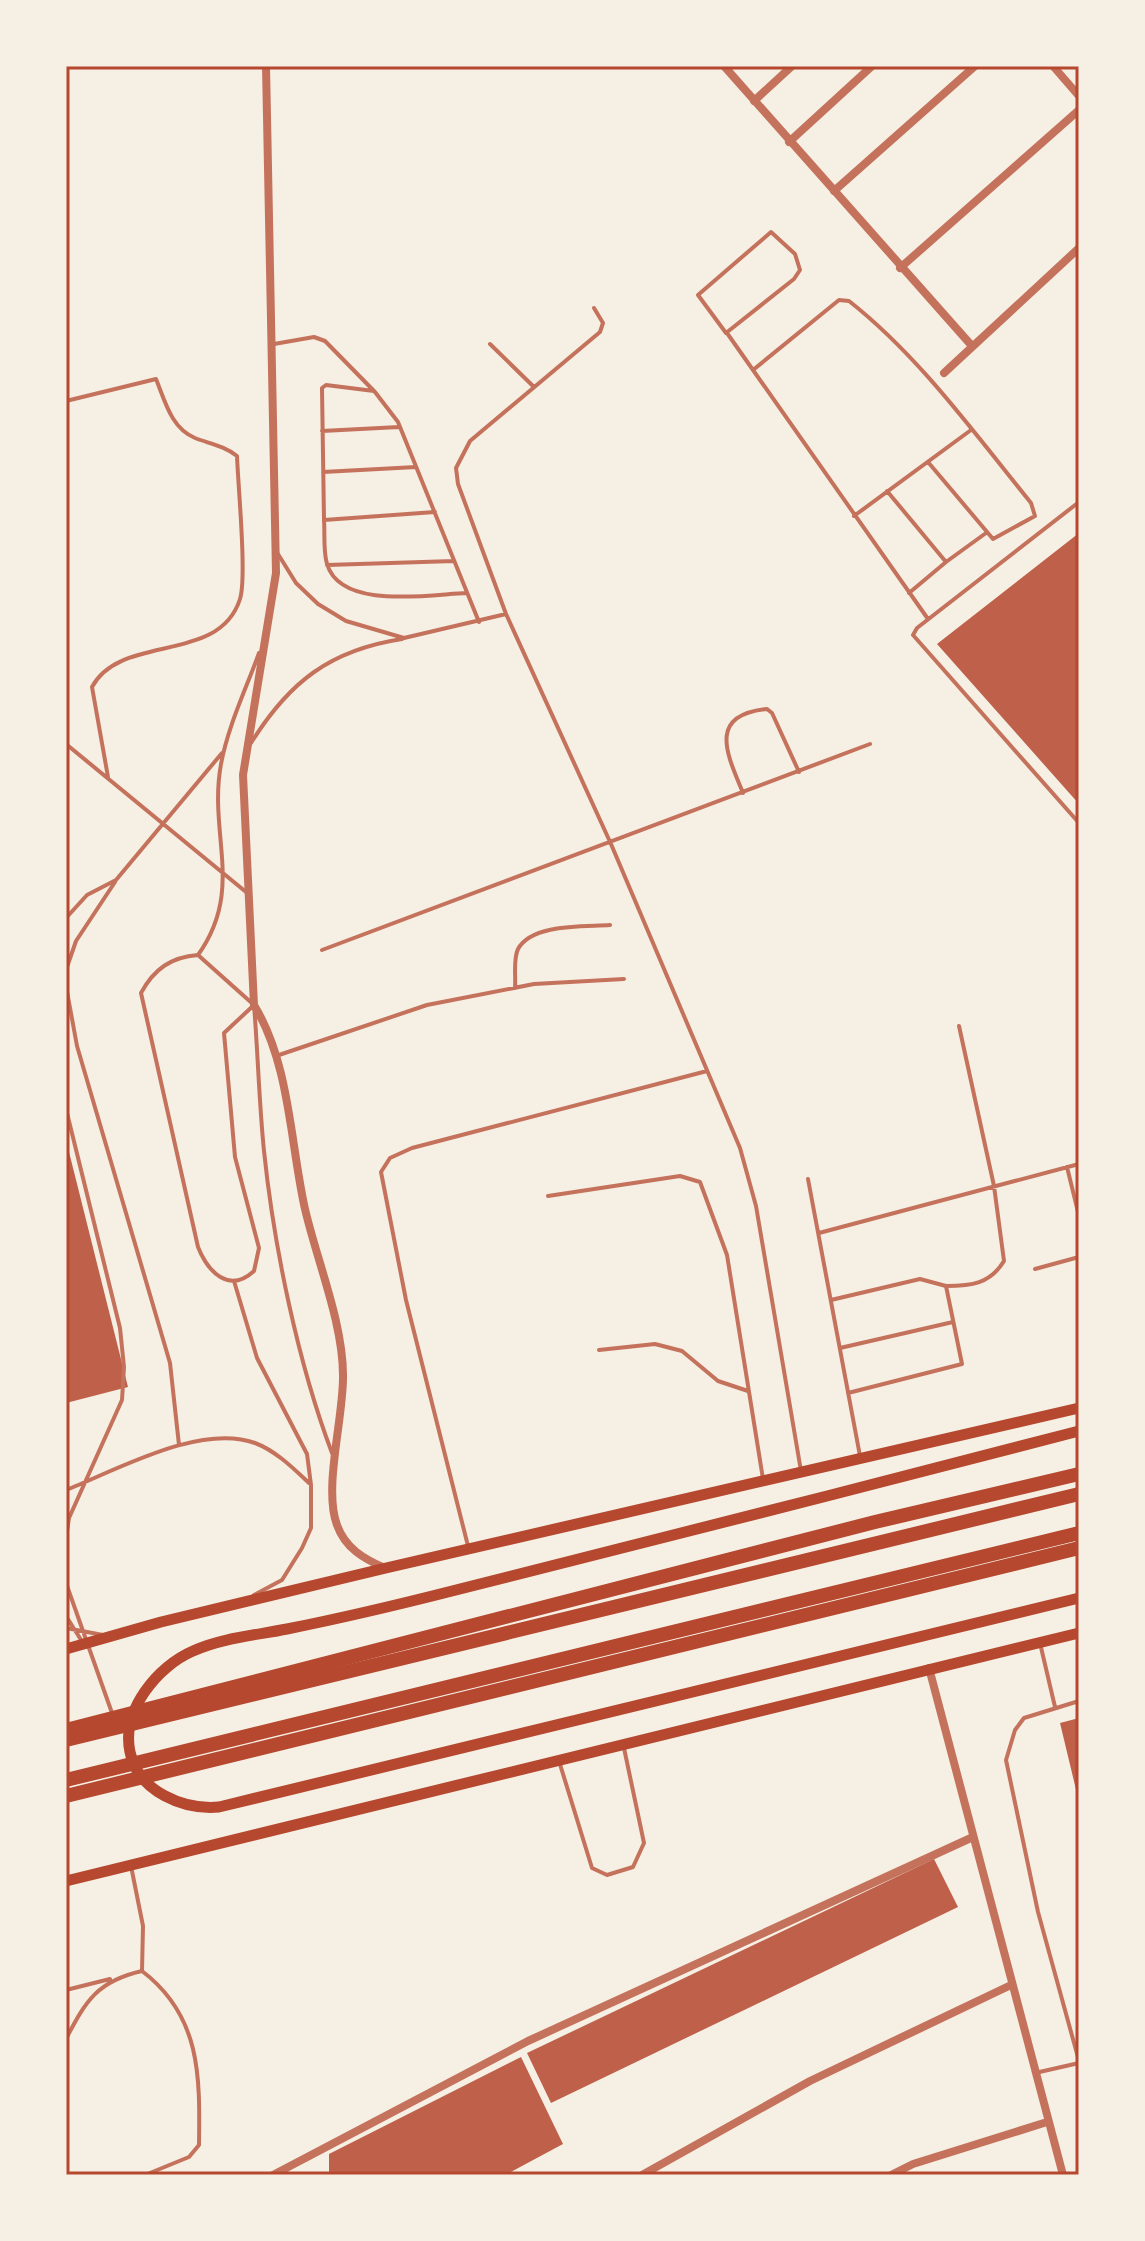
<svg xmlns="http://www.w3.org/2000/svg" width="1145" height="2241" font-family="Barlow,sans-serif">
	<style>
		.building { fill: #bf614a }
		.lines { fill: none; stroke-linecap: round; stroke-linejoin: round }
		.service { stroke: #c5725c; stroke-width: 4 }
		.minor { stroke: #c5725c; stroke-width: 8 }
		.secondary { stroke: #b5482f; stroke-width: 11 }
		.trunk { stroke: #b5482f; stroke-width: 14 }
		.motorway { stroke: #b5482f; stroke-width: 14 }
		.neatline { fill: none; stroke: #b5482f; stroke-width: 3 }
	</style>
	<rect width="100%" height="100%" fill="#f6efe4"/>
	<path class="building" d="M1079 533V804L937 644Z
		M66 1140 128 1387 66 1403Z
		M1079 1718V1798H1078L1060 1723Z
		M934 1859 958 1907 551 2103 527 2053Z
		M521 2057 563 2144 505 2175H329V2154Z"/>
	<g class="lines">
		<path class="service" d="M771 232 795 254 800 270 794 279 726 333 698 295Z
			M594 308 603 323 600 332 470 441 456 468 458 484 506 614 611 844 740 1148 756 1206 801 1471
			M727 333 753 370
			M274 344 314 337 325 341 375 392 398 422 479 622
			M490 344 534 387
			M374 391 326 385 322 388 324 520 435 512
			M66 401 156 379C165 401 171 428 195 438 211 444 224 446 237 456 238 485 247 577 240 599 219 665 121 633 92 687L108 777
			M322 431 399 427
			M323 472 416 467
			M887 491 946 562 986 533
			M1079 502 917 628 913 635 1079 823
			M854 516 971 430
			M324 520C325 533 323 551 327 564 341 611 432 594 467 593
			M278 554 296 583 318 604 346 621 404 638 506 614
			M327 565 454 561
			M909 593 946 562
			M928 619 753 370 839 300 849 301C919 356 975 434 1031 503L1035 516 993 539 928 462
			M251 743C289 682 330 650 402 639
			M66 744 246 892
			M743 793C727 754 707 715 767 709L772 713 799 772
			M66 918 87 895 116 880 222 753
			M322 950 870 744
			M198 955C245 889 208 835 221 764 228 726 246 689 259 653
			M66 970 76 941 115 882
			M66 986 77 1046 170 1363 179 1445
			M515 988C516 976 513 959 518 949 532 923 586 927 610 925
			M254 1005 224 1033 235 1157 259 1248 254 1271C229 1294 208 1272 198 1247L141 993C154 969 171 957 198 955L254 1005C258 1054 259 1102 264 1151 274 1247 298 1363 332 1453
			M276 1056 427 1005 534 984 624 979
			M66 1109 120 1328 124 1367 122 1400 69 1518 66 1538
			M1067 1167 1079 1216
			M808 1179 860 1456
			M548 1196 680 1176 700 1182 727 1255 763 1479
			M819 1233 1079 1164
			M1035 1269 1079 1257
			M234 1281 257 1358 307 1454 311 1485V1528L302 1548 282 1580 254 1595
			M831 1300 920 1279 946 1286
			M840 1348 953 1322
			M599 1350 655 1344 682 1351 718 1381 748 1391
			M848 1393 962 1364 946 1286C971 1286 990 1284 1004 1261L994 1186 959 1026
			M66 1490C117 1470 200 1423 255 1443 276 1451 293 1468 309 1483
			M468 1546 406 1300 381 1172 390 1158 412 1148 707 1071
			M66 1583 112 1713
			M66 1616 83 1643
			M66 1628 103 1635
			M1040 1643 1055 1707
			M1079 1701 1024 1718 1015 1730 1006 1760 1038 1912 1079 2061
			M559 1761 592 1868 607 1875 633 1867 644 1843 624 1748
			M142 1971C201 2016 200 2076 199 2145L189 2157 145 2175
			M66 1990 110 1979
			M66 2039C86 2000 98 1981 142 1971L143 1926 131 1866
			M1035 2073 1079 2063"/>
		<path class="minor" d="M266 66 276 573 243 775 254 1005C290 1064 290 1142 305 1209 317 1261 343 1323 343 1375 344 1416 323 1488 337 1525 345 1548 364 1559 385 1568
			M724 66 972 346
			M1053 66 1079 96
			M754 101 792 66
			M789 142 872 66
			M834 191 975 66
			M900 268 1079 110
			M944 373 1079 248
			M929 1668 1063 2175
			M273 2175 528 2041 973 1837
			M642 2175 810 2081 1011 1985
			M891 2175 913 2164 1047 2122"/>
		<path class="secondary" d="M1079 1431C870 1485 662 1539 452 1591 397 1605 342 1618 287 1629 257 1635 221 1638 193 1651 158 1666 121 1710 130 1752 138 1792 184 1810 219 1807L1079 1598
			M66 1649 161 1622 386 1568 1079 1408
			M66 1881 1079 1633"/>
		<path class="trunk" d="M66 1730 875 1522 1079 1474
			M66 1796 1079 1548"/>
		<path class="motorway" d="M66 1740 1079 1494
			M66 1780 1079 1533"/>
	</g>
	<rect width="1145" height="2241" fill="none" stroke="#f6efe4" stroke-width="136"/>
	<rect x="68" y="68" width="1009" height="2105" class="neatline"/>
</svg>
